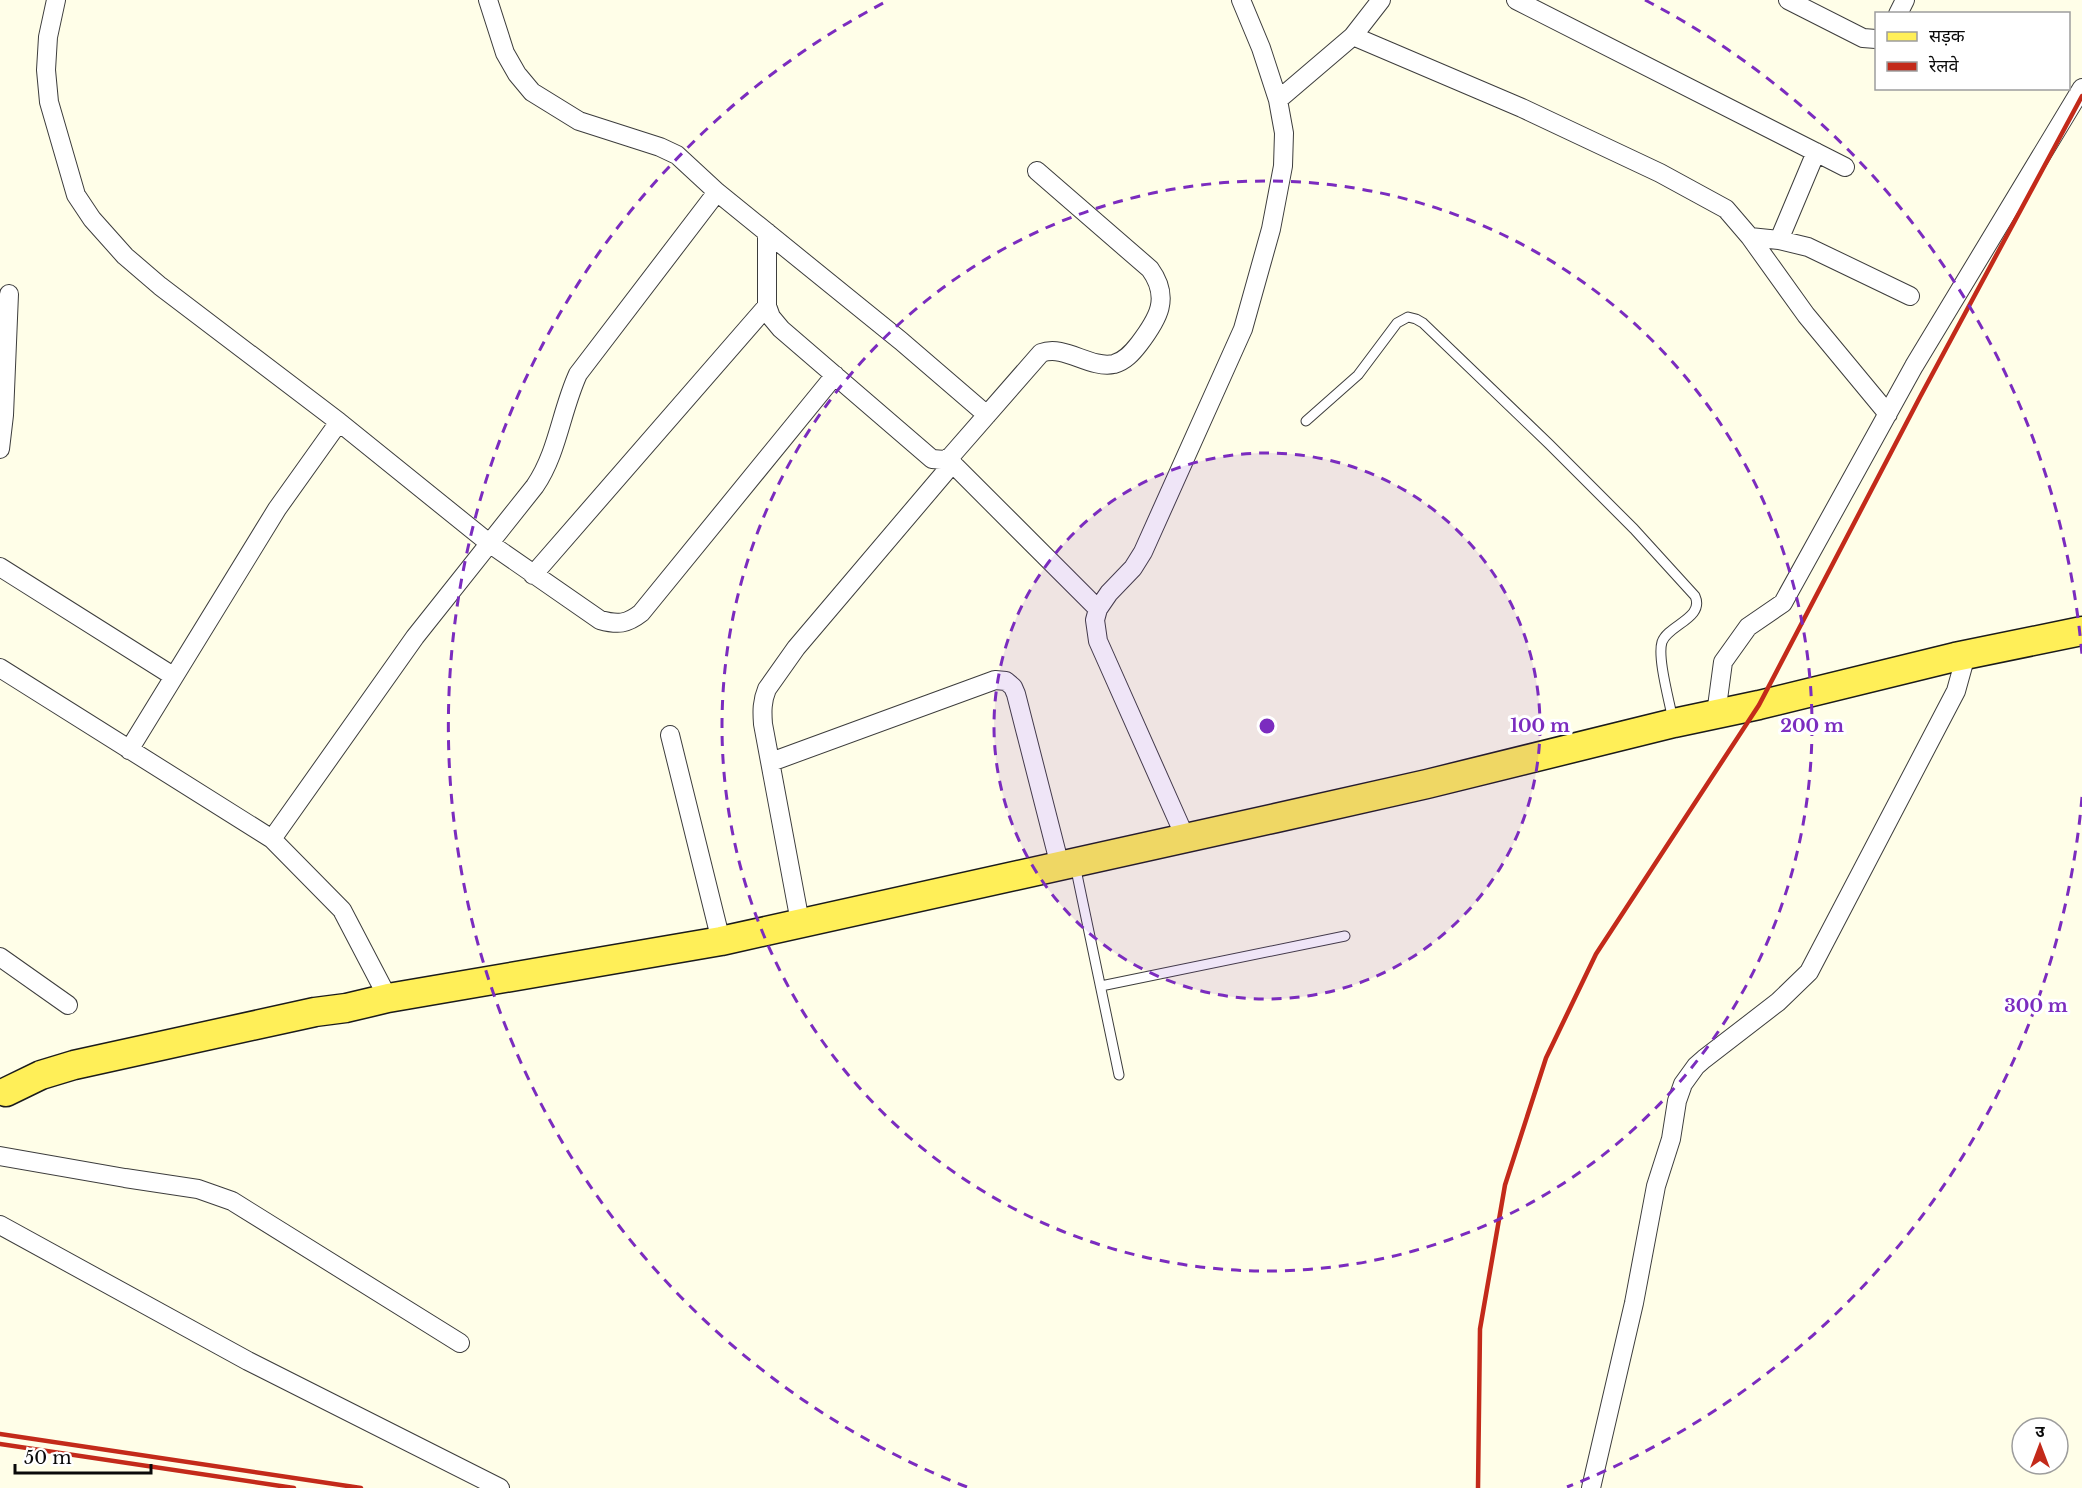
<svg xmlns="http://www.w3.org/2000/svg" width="2082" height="1488" font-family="'Libre Baskerville','Noto Sans Devanagari',serif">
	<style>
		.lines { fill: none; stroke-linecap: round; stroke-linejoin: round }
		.service-casing { stroke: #3d3d3d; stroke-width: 11 }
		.minor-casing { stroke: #3d3d3d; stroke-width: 20 }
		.primary-casing { stroke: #1b1b1b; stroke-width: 31 }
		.service { stroke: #fff; stroke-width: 9 }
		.minor { stroke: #fff; stroke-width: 18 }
		.primary { stroke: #ffef58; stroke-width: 28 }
		.rail { stroke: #c32a1a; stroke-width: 4.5 }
		.ring { fill: none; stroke: #7b2cbf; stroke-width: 3; stroke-dasharray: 10 8 }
		.centre { fill: #7b2cbf; stroke: #fff; stroke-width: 3 }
		.ring-label { font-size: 18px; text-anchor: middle; font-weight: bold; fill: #7b2cbf; stroke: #fff; stroke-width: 6; stroke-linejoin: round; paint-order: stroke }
	</style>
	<rect width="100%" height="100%" fill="#fffee8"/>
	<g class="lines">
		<g class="service-casing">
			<path id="service" d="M1306 421 1358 375 1397 323 1408 317 1416 319 1423 323 1549 444 1634 529 1695 596C1705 618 1668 625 1662 642 1657 658 1670 703 1673 721
				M1075 865 1119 1075
				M1101 986 1345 936"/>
		</g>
		<g class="minor-casing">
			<path id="minor" d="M56 0 48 37 46 70 49 102 76 195 92 219 125 256 160 286 339 422 489 543 600 620C618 625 627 624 641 613L835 375
				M488 0 505 53 517 74 532 92 579 121 660 147 677 155 717 192 901 341 987 415
				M1516 0 1845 167
				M1788 0 1863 38 1876 39
				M1898 14 1905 0
				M1353 36 1522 108 1660 173 1726 209 1750 237 1806 315 1888 414
				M1278 100 1353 36 1381 0
				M767 232V306L771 317 781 329 932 459 945 460 951 456 1041 353C1065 344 1089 369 1114 364 1125 361 1132 353 1139 344 1158 319 1171 298 1150 269L1037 171
				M1750 237 1779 240 1808 247 1910 296
				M1779 240 1816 152
				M0 449 4 415 9 294
				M948 459 1098 609
				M0 567 173 676
				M533 575 767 306
				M0 668 272 839 342 910 388 998
				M1716 714 1723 662 1748 627 1783 603 1914 366 2082 88
				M670 735 721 941
				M129 750 277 509 339 422
				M771 762 995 680 1006 681 1013 687 1016 694 1060 866
				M272 839 415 637 535 486C558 452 561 411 578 374L717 192
				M1186 839 1098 641 1095 620 1098 609 1109 593 1133 568 1143 552 1243 329 1271 229 1283 166 1284 133 1278 100 1261 48 1241 0
				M800 922 763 724C762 711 762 701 767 689L796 648 953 463
				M0 957 68 1005
				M0 1156 125 1178 198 1189 232 1201 460 1343
				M0 1225 248 1361 500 1488
				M1591 1488 1634 1303 1656 1186 1671 1139 1677 1101 1683 1084 1696 1066 1704 1059 1778 1002 1809 972 1956 691 1966 655"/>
		</g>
		<g class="primary-casing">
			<path id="primary" d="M6 1092 41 1075 74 1065 315 1012 346 1008 388 998 721 941 1276 818 1427 784 1674 723 1759 705 1955 657 2082 631"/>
		</g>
		<use href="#service" class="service"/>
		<use href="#minor" class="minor"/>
		<use href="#primary" class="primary"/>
		<path class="rail" d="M0 1434 361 1488
			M0 1444 294 1488
			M1478 1488 1480 1329 1505 1185 1546 1058 1596 954 1759 705 1920 397 2082 96"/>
	</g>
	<circle cx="1267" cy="726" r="273" fill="#7b2cbf" fill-opacity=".12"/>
	<g class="ring">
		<circle cx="1267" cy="726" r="273"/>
		<circle cx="1267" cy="726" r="545"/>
		<path d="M2082 797A818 818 0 0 1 1567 1487M967 1487A818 818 0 0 1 889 0M1645 0A818 818 0 0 1 2082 655"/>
	</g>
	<circle cx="1267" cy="726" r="9" class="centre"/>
	<g class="ring-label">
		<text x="1540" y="732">100 m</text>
		<text x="1812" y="732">200 m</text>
		<text x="2036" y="1012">300 m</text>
	</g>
	<rect x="1875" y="12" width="195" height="78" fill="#ffffff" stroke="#9d9d9d" stroke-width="1.5"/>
	<rect x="1887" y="32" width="30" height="9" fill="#ffef58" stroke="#9d9d9d" stroke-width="1.5"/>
	<text x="1929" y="42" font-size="18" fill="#0a0a0a">सड़क</text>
	<rect x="1887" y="62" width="30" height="9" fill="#c32a1a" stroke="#9d9d9d" stroke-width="1.5"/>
	<text x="1929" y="72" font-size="18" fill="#0a0a0a">रेलवे</text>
	<g transform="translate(2040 1446)"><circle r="28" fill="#ffffff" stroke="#9d9d9d" stroke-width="1.5"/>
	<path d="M0-4.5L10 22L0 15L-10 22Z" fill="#c32a1a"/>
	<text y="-9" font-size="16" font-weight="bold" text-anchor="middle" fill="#0a0a0a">उ</text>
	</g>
	<path d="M15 1464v9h136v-9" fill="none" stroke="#0a0a0a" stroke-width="3"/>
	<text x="24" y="1464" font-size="18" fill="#0a0a0a" stroke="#ffffff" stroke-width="4.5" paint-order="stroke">50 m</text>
</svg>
